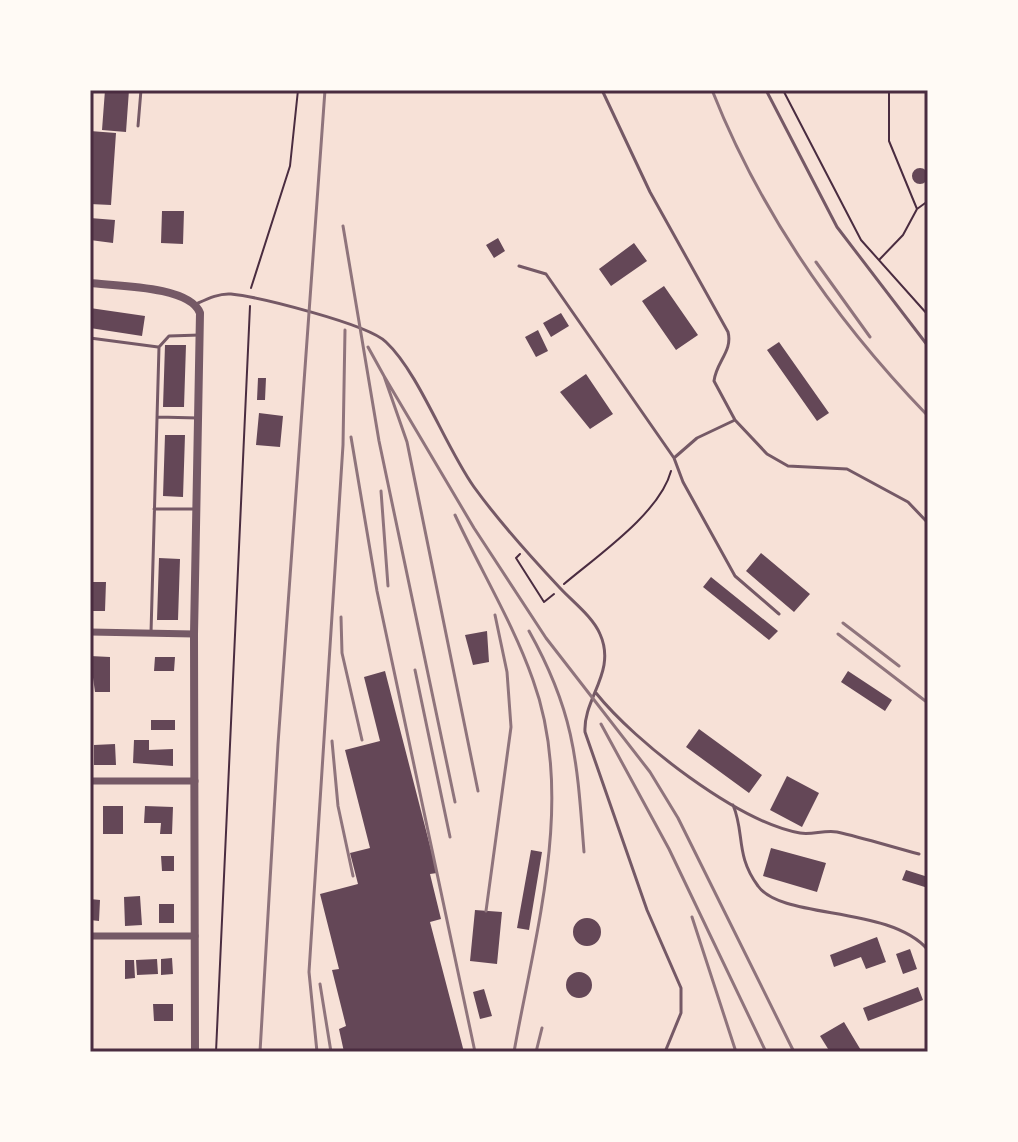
<svg xmlns="http://www.w3.org/2000/svg" width="1018" height="1142" font-family="Roboto,sans-serif">
	<style>
		.building { fill: #644757 }
		.lines { fill: none; stroke-linecap: round; stroke-linejoin: round }
		.path { stroke: #4a2c40; stroke-width: 2 }
		.service { stroke: #755966; stroke-width: 3 }
		.minor { stroke: #755966; stroke-width: 7 }
		.tertiary { stroke: #755966; stroke-width: 8 }
		.rail { stroke: #8f747c; stroke-width: 3 }
		.neatline { fill: none; stroke: #4a2c40; stroke-width: 3 }
	</style>
	<rect width="100%" height="100%" fill="#f7e1d7"/>
	<path class="building" d="M105 90H129L126 132 102 130Z
		M90 131 116 133 111 205 90 204Z
		M912 176a8 8 0 1 1 16 0a8 8 0 1 1-16 0Z
		M162 211H184L183 244 161 243Z
		M90 218 115 220 113 243 90 240Z
		M498 238 505 251 494 258 486 245Z
		M634 243 647 261 611 286 599 269Z
		M664 286 698 335 676 350 642 301Z
		M90 308 145 316 142 336 90 328Z
		M561 313 569 326 551 337 543 323Z
		M538 330 548 351 536 357 525 337Z
		M779 342 829 413 817 421 767 350Z
		M165 345H186L184 407H163Z
		M586 374 613 414 590 429 560 392Z
		M258 378H266L265 400H257Z
		M259 413 283 416 280 447 256 445Z
		M165 435H185L183 497 163 496Z
		M761 553 810 594 794 612 746 571Z
		M159 558 180 559 178 620H157Z
		M711 577 778 631 769 640 703 587Z
		M90 582H106L105 611H90Z
		M487 631 489 662 473 665 465 635Z
		M90 656 110 657V692H95Z
		M155 657H175L174 671H154Z
		M385 671 437 873 430 874 441 919 430 922 464 1052H344L339 1029 346 1026 332 970 339 969 320 894 358 884 350 853 370 848 345 750 380 741 364 677Z
		M848 671 892 700 885 711 841 682Z
		M151 720H175V730H151Z
		M699 729 762 775 749 793 686 747Z
		M134 740H149V750L173 749V766L133 763Z
		M115 744 116 765H94V745Z
		M787 776 819 793 802 827 770 810Z
		M103 806H123V834H103Z
		M145 806 173 807 172 834H160L161 823H144Z
		M771 848 826 863 817 892 763 876Z
		M531 850 542 852 529 930 517 928Z
		M161 856H174V871H162Z
		M906 870 928 877V888L902 880Z
		M140 896 142 925 125 926 124 897Z
		M90 899 100 900 99 921 90 920Z
		M159 904H174V923H159Z
		M475 910 502 912 497 964 470 961Z
		M573 932a14 14 0 1 1 28 0a14 14 0 1 1-28 0Z
		M877 937 886 962 866 969 861 957 834 967 830 955Z
		M910 949 917 969 903 974 896 954Z
		M172 958 173 974 161 975V959Z
		M157 959 158 974 137 975 136 960Z
		M125 960H134L135 978 125 979Z
		M566 985a13 13 0 1 1 26 0a13 13 0 1 1-26 0Z
		M918 987 923 1000 868 1021 863 1008Z
		M484 989 492 1016 480 1019 473 992Z
		M153 1004H173V1021H154Z
		M844 1022 862 1052H830L820 1036Z"/>
	<g class="lines">
		<path class="path" d="M783 90 861 240 928 315
			M889 90V141L917 209
			M879 260 903 235 917 209 928 201
			M251 288 290 166 298 90
			M520 554 516 558 544 602 554 594
			M564 584C597 556 660 513 671 471
			M216 1052 250 306"/>
		<path class="service" d="M602 90 650 192 728 332C733 351 716 362 714 381L735 420
			M766 90 837 227 928 346
			M138 126 141 90
			M519 266 546 274 674 458
			M196 304C207 299 219 293 231 294 259 297 368 324 386 342 419 373 445 446 474 487 500 523 530 556 560 588 573 602 593 617 600 634 617 672 583 698 585 732L647 910 681 988V1013L665 1052
			M90 338 158 347
			M158 417 198 418
			M154 509H194
			M779 614 735 576 683 482 674 458 697 438 735 420 767 454 788 466 847 469 908 502 928 523
			M151 633 159 347 169 336 200 335
			M596 693C635 742 738 822 800 833 812 835 824 830 837 832 864 838 892 847 919 854
			M733 805C745 833 735 855 758 886 782 920 890 905 928 950"/>
		<path class="minor" d="M90 632 194 634
			M90 781H195
			M90 936H195"/>
		<path class="tertiary" d="M90 283C117 286 190 286 200 313L194 634 195 1052"/>
		<path class="rail" d="M712 90C761 214 836 321 928 416
			M343 226 379 441 455 802
			M816 262 870 337
			M368 347 384 376 407 442 478 791
			M384 376 474 528 546 638 650 772 678 818 794 1052
			M351 437 377 591 475 1052
			M381 491 388 586
			M455 515C480 569 514 625 533 680 576 798 535 933 514 1052
			M341 617 342 653 362 740
			M843 623 899 666
			M529 631C575 713 577 761 584 852
			M838 634 928 703
			M415 670 450 837
			M601 724 669 849 766 1052
			M332 741 338 806 353 876
			M486 911 511 727 507 672 495 615
			M692 917 736 1052
			M320 984 331 1052
			M260 1052 278 744 325 90
			M317 1052 309 972 343 445 345 330
			M536 1052 542 1028"/>
	</g>
	<rect width="1018" height="1142" fill="none" stroke="#fffaf5" stroke-width="184"/>
	<rect x="92" y="92" width="834" height="958" class="neatline"/>
</svg>
